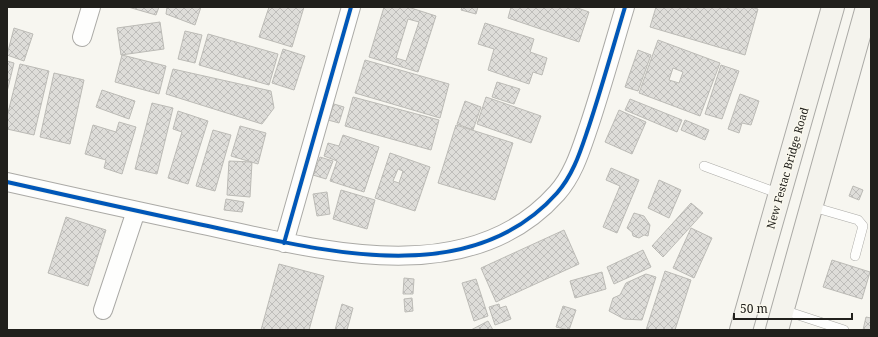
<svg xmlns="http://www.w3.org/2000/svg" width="878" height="337" font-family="'Noto Serif',serif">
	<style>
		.building { fill: url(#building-cross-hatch); stroke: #bcbbb6; fill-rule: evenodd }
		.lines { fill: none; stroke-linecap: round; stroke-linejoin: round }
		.service-casing { stroke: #abaaa6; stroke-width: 10 }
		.minor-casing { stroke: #abaaa6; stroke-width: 20 }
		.secondary-casing { stroke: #abaaa6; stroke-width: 24 }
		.service { stroke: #fefefd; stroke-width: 9 }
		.minor { stroke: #fefefd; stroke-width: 18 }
		.secondary { stroke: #f4f3ed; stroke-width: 22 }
		.cycleway-casing { stroke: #faf8ed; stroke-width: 6 }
		.cycleway { stroke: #0057b8; stroke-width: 4 }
		.labels { text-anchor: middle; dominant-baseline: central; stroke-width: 3; stroke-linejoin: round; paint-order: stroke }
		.street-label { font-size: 11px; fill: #21201c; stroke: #faf8ed }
	</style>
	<defs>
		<pattern id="building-cross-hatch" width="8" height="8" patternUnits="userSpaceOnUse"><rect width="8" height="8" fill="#deddd9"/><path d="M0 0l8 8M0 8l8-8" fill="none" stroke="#bebdba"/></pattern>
	</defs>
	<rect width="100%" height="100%" fill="#f7f6f0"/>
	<path class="building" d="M128 7H159L156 15Z
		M167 7H201L195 25 166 14Z
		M269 7H304L292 47 259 37Z
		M384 7H408L436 16 418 72 369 57ZM408 19 419 22 406 61 396 58Z
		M462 7H478L476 14 461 10Z
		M511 7H575L589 12 579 42 508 18Z
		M656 7H750L758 9 745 55 650 27Z
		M160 22 164 49 121 55 117 28Z
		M485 23 534 39 530 52 547 58 542 75 533 72 529 84 488 70 494 49 478 44Z
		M14 28 33 34 24 61 7 55Z
		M185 31 202 35 195 63 178 59Z
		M208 34 278 54 269 85 199 65Z
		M658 40 720 63 700 116 639 93ZM673 68 683 72 679 83 669 80Z
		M283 49 305 56 294 90 272 83Z
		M638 50 651 55 638 91 625 87Z
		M122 55 166 66 159 94 115 82Z
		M365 60 449 84 440 118 355 93Z
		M7 61 14 63 7 92Z
		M20 64 49 71 34 135 7 129V117Z
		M721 65 739 71 722 119 705 114Z
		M173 69 271 91 274 108 262 124 166 94Z
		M54 73 84 80 70 144 40 137Z
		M497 82 520 89 514 104 492 97Z
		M102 90 135 101 129 119 96 107Z
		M740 94 759 101 751 125 742 123 739 133 728 129Z
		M353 97 439 120 431 150 345 126Z
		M486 97 541 116 531 143 477 124Z
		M630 99 682 120 677 132 625 110Z
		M465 101 481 107 473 130 457 124Z
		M152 103 173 108 157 174 135 169Z
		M334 104 344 107 339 123 328 120Z
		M619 110 646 122 632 154 605 142Z
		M178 111 208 121 188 184 168 178 182 132 173 129Z
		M685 120 709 130 705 140 681 130Z
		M119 122 136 127 122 174 104 168 106 160 85 154 93 125 116 132Z
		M456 125 513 143 495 200 438 183Z
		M240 126 266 133 258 164 231 156Z
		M213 130 231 135 215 191 196 186Z
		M343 135 379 147 364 192 330 181 337 161 324 156 328 143 339 146Z
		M390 153 430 167 415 211 375 198ZM398 169 403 171 399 183 393 181Z
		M320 157 333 161 326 179 313 175Z
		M229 161 252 162 250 197 227 195Z
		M611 168 639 180 617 233 603 227 620 186 606 180Z
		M659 180 681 190 669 218 648 208Z
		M853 186 863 190 859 200 849 196Z
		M341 190 375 200 367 229 333 219Z
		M327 192 330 214 317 216 313 194Z
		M226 199 244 202 242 212 224 210Z
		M691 203 703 213 663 257 652 246Z
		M634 213 644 216 650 225 648 236 644 235 639 238 633 236 632 232 627 228Z
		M66 217 106 230 88 286 48 273Z
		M691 228 712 238 694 278 673 268Z
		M564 230 579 264 496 302 481 268Z
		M643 250 651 267 614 284 607 267Z
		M832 260 870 272 862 299 823 287Z
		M279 264 324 276 309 330H261Z
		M665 271 691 280 675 330H646Z
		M602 272 606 289 575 298 570 281Z
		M646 274 656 277 642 320 624 319 609 311 613 298 620 295 626 283Z
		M404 278 414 279 413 294H403Z
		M476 279 488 316 474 321 462 283Z
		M412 298 413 311 405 312 404 299Z
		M342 304 353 308 347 330H335Z
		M499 304 500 308 506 306 511 319 495 325 489 307Z
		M563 306 576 310 569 330 556 327Z
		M866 317 871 318V330H863Z
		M488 321 493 330H471Z"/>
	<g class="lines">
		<g class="service-casing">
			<path id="service" d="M704 166 780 194
				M813 207 858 220 863 226 855 256
				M783 310 844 330"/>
		</g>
		<g class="minor-casing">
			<path id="minor" d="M82 37 91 7
				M7 182C74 197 141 212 208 226 320 250 469 292 557 193 574 174 581 149 589 126 602 87 613 47 625 7
				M284 243 351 7
				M103 310 136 211"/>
		</g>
		<g class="secondary-casing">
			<path id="secondary" d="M741 330 833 7
				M777 330 867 7"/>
		</g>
		<use href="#service" class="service"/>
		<use href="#minor" class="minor"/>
		<use href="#secondary" class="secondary"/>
		<g class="cycleway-casing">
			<path id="cycleway" d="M7 182C74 197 141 212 208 226 320 250 469 292 557 193 574 174 581 149 589 126 602 87 613 47 625 7
				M284 243 351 7"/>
		</g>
		<use href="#cycleway" class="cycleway"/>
	</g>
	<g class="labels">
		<g class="street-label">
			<text transform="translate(787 168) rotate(-74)">New Festac Bridge Road</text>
		</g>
	</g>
	<rect width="878" height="337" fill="none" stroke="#21201c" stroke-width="16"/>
	<path d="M734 313v6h118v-6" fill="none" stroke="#21201c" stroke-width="2"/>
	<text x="740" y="313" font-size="12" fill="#21201c" stroke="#faf8ed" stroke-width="3" paint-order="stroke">50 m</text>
</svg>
